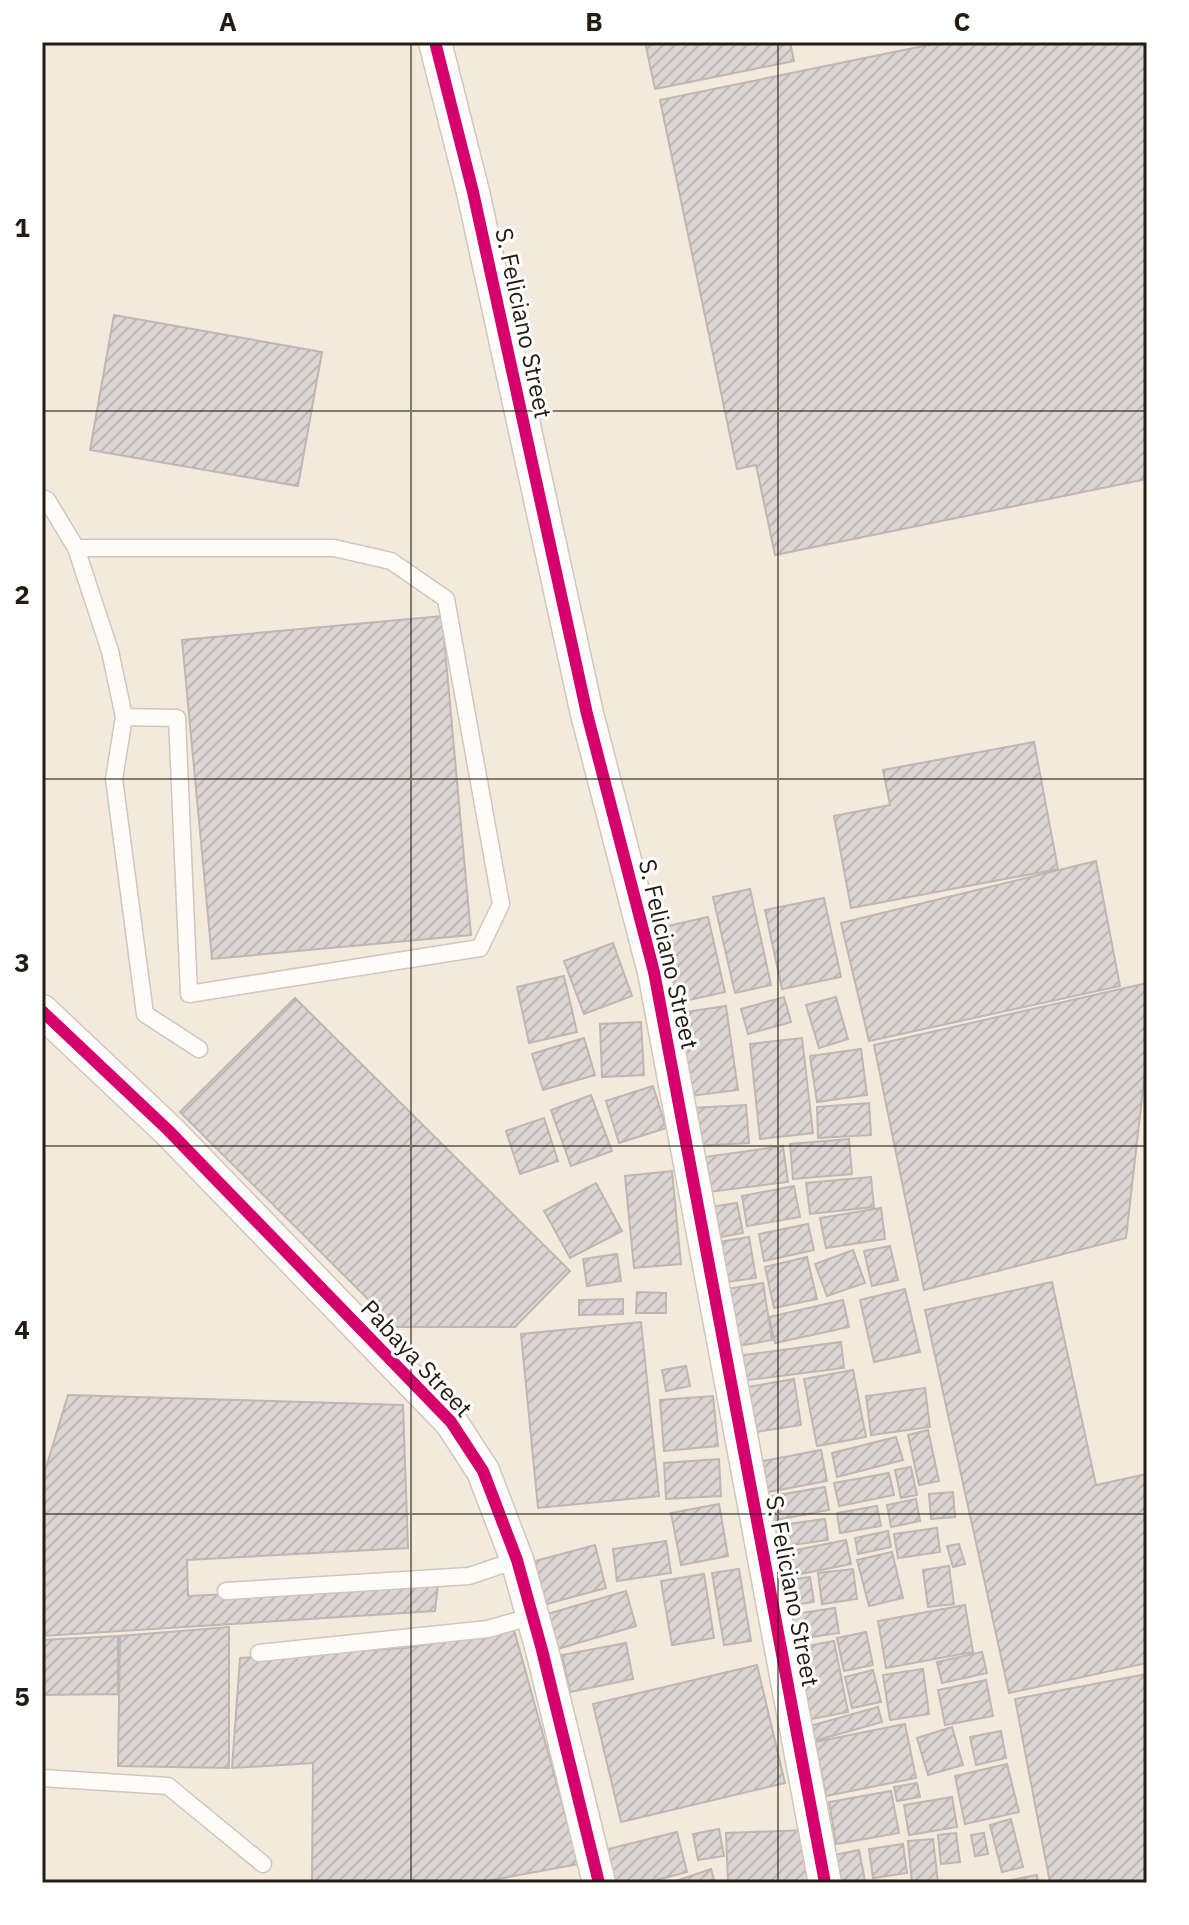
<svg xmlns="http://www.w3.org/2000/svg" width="1189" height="1925" font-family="'IBM Plex Sans',sans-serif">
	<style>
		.building { fill: url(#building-hatch); stroke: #beb6b4; stroke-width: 2 }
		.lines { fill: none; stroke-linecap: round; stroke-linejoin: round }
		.lane-casing { stroke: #cec7bb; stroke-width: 19 }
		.street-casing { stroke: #cec7bb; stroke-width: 35 }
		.lane { stroke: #fdfcfa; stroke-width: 16 }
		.street { stroke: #fdfcfa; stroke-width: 32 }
		.cycleway-casing { stroke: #fff; stroke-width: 17 }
		.cycleway { stroke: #d6006c; stroke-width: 12 }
		.grid { fill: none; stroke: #221c13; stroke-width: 2; stroke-opacity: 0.55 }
		.labels { text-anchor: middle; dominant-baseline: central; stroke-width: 6; stroke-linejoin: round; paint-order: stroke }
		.street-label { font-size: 24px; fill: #221c13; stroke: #fff }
		.neatline { fill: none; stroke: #221c13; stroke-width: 3 }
		.grid-label { font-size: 26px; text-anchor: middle; font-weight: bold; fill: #221c13 }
	</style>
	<defs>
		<pattern id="building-hatch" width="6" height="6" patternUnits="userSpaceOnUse" patternTransform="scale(2)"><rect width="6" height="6" fill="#dcd5d3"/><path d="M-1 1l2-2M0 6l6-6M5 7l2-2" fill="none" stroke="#bcb6b4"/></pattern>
	</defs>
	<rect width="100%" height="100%" fill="#f3eadb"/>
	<path class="building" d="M645 42H790L794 61 655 89Z
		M943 42H1147V479L775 555 756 465 737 469 660 100Z
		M114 315 322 352 298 486 90 450Z
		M442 616 471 935 212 959 182 640Z
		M1034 742 1058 869 851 908 834 816 890 805 883 770Z
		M1096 861 1120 986 869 1041 841 923Z
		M750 889 771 985 735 993 713 897Z
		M824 898 841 977 782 989 765 910Z
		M708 917 725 992 671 1004 654 929Z
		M613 943 632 996 584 1014 564 961Z
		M564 976 577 1032 529 1043 517 987Z
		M1147 983V1054L1126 1238 924 1290 874 1045Z
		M784 997 791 1022 748 1034 741 1009Z
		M836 997 848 1039 819 1048 806 1005Z
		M295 998 570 1271 515 1327H396L180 1112Z
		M726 1006 738 1090 683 1097 672 1014Z
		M641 1022 644 1075 602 1077 600 1024Z
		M584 1038 595 1075 543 1090 532 1054Z
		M802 1038 813 1133 760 1139 750 1044Z
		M861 1049 867 1095 817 1102 810 1056Z
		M653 1086 666 1128 619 1143 606 1101Z
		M591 1095 612 1151 571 1166 551 1110Z
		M869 1103 871 1135 818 1138 817 1107Z
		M746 1105 749 1143 695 1146 692 1108Z
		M544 1118 558 1161 520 1174 506 1131Z
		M849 1139 852 1174 793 1179 790 1144Z
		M783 1146 788 1182 709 1192 705 1157Z
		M672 1171 681 1264 634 1268 625 1176Z
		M871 1177 874 1207 810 1214 806 1183Z
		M596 1183 622 1231 570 1258 544 1211Z
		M794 1186 800 1217 747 1226 742 1196Z
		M737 1203 743 1233 708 1239 703 1208Z
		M881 1208 885 1239 826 1248 820 1218Z
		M808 1224 814 1250 764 1261 759 1234Z
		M749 1237 756 1278 720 1283 713 1243Z
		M890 1246 898 1280 872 1286 864 1251Z
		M853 1250 865 1283 827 1296 815 1264Z
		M617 1254 621 1281 587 1286 583 1259Z
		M807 1257 817 1299 774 1308 765 1267Z
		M1052 1282 1096 1485 1147 1474V1663L1009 1693 925 1310Z
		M763 1283 772 1340 732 1347 721 1290Z
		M905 1289 920 1352 874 1362 860 1300Z
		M637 1292 666 1293V1313H636Z
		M623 1299V1314L579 1315V1300Z
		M843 1300 849 1327 775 1343 769 1317Z
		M641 1322 659 1496 538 1508 521 1334Z
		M841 1342 844 1368 740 1381 737 1356Z
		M686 1366 690 1386 666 1391 662 1370Z
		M853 1370 866 1437 817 1446 804 1379Z
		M794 1379 801 1425 749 1433 742 1388Z
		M925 1388 930 1427 871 1435 866 1396Z
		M68 1395 403 1405 408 1548 187 1560 188 1596 438 1584 435 1611 42 1636V1481Z
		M713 1396 718 1446 664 1451 660 1400Z
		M928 1430 939 1481 919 1485 908 1435Z
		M896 1437 903 1460 837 1477 832 1453Z
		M821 1450 827 1481 768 1492 763 1461Z
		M719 1459 721 1496 666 1499 664 1463Z
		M911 1467 917 1495 901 1498 895 1470Z
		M889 1473 894 1495 839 1506 834 1483Z
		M825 1487 829 1510 776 1520 772 1496Z
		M953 1492 955 1517 931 1519 929 1494Z
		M916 1499 920 1521 891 1527 887 1505Z
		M719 1504 728 1556 681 1565 671 1513Z
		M877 1506 881 1526 840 1533 837 1513Z
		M825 1519 828 1540 770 1548 767 1527Z
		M937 1528 940 1552 898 1558 894 1534Z
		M888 1531 891 1547 858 1554 855 1538Z
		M846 1540 851 1564 786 1577 781 1553Z
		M666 1541 671 1573 617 1581 613 1549Z
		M959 1544 965 1564 953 1567 947 1546Z
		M595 1545 606 1588 539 1606 528 1563Z
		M892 1552 903 1598 869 1606 857 1560Z
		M949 1566 954 1604 928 1607 923 1570Z
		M739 1569 751 1641 724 1645 712 1573Z
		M853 1569 857 1599 822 1604 818 1573Z
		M704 1574 714 1638 672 1645 661 1581Z
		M810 1577 814 1602 786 1606 783 1581Z
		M626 1591 636 1626 554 1650 544 1615Z
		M965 1605 973 1652 886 1668 878 1621Z
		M835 1608 839 1633 785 1641 781 1616Z
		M229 1627V1768L118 1766 120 1636Z
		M514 1630 579 1864 476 1883H312L313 1763 232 1768 240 1658 406 1648Z
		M866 1632 873 1665 844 1671 837 1638Z
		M118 1636V1694L42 1695V1640Z
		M834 1641 848 1712 801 1721 787 1650Z
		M626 1643 633 1679 570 1692 562 1655Z
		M982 1652 987 1673 942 1683 937 1662Z
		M757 1665 785 1783 621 1822 593 1704Z
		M923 1669 929 1714 890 1720 883 1675Z
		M873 1670 881 1702 852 1708 845 1677Z
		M1147 1674V1883H1050L1015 1699Z
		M986 1680 993 1716 945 1725 938 1690Z
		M878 1707 882 1722 814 1741 810 1726Z
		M905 1724 916 1778 826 1796 815 1742Z
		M952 1727 963 1765 928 1775 917 1738Z
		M1001 1731 1006 1758 976 1765 970 1737Z
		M1007 1764 1019 1812 965 1824 955 1776Z
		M917 1783 920 1797 897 1801 894 1787Z
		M891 1791 899 1833 836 1844 829 1802Z
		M952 1797 957 1827 909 1835 904 1805Z
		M1011 1819 1023 1867 1002 1872 990 1825Z
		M719 1829 724 1856 698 1860 693 1834Z
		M807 1830 809 1883H728L726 1833Z
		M677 1832 687 1872 645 1883H611L604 1850Z
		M956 1833 960 1862 941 1864 938 1835Z
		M984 1833 988 1854 975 1856 971 1835Z
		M933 1839 938 1883H912L908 1841Z
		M903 1844 907 1873 873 1878 869 1849Z
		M859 1850 865 1881 840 1883 834 1855Z
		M711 1869 715 1883H670Z
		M1037 1875 1038 1883H1001V1882Z"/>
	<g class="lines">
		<g class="lane-casing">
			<path id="lane" d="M42 498 47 500 76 548 110 651 124 717 114 779 145 1014 199 1049
				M76 548H334L391 561 446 599 501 904 480 948 189 994 177 718 124 717
				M226 1591 469 1576 517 1560
				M259 1653 488 1629 533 1616
				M42 1778 168 1786 263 1864"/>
		</g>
		<g class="street-casing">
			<path id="street" d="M435 42 473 192 587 714 654 972 825 1883
				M42 1011 168 1130 451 1422 483 1471 517 1560 542 1650 599 1883"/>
		</g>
		<use href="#lane" class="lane"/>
		<use href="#street" class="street"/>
		<g class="cycleway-casing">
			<path id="cycleway" d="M435 42 473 192 587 714 654 972 825 1883
				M42 1011 168 1130 451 1422 483 1471 517 1560 542 1650 599 1883"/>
		</g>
		<use href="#cycleway" class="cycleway"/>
	</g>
	<path class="grid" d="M411 42V1883M778 42V1883M42 411H1147M42 779H1147M42 1146H1147M42 1514H1147"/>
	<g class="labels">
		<g class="street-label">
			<text transform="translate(524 323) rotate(78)">S. Feliciano Street</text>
			<text transform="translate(669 954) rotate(77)">S. Feliciano Street</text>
			<text transform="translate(417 1358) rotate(47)">Pabaya Street</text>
			<text transform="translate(793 1591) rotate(79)">S. Feliciano Street</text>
		</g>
	</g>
	<rect width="1189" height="1925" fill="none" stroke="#ffffff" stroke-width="88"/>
	<rect x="44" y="44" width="1101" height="1837" class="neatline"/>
	<g class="grid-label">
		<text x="228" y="31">A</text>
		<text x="594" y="31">B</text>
		<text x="962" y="31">C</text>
		<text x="22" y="237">1</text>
		<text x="22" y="604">2</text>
		<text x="22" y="972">3</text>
		<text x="22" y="1339">4</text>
		<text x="22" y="1706">5</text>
	</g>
</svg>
